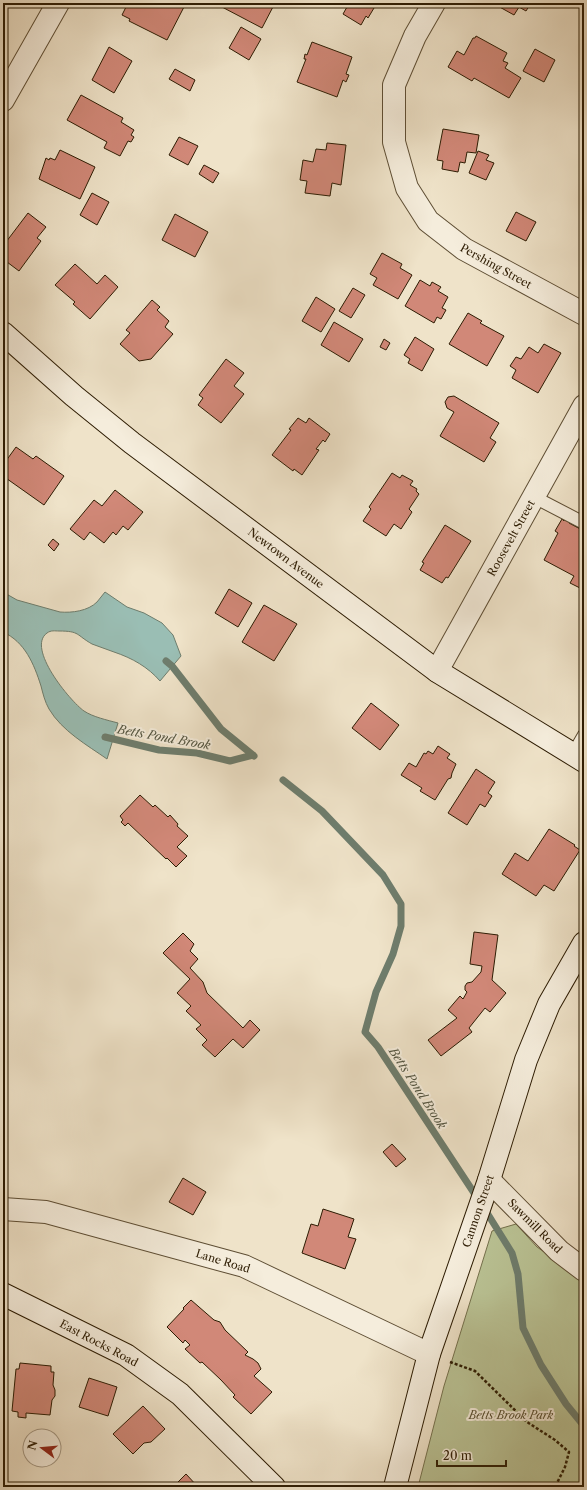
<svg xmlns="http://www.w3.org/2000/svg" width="587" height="1490" font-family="'Libre Caslon Text',serif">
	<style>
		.green { fill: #bac395; stroke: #74704c }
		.water { fill: #9abeb4; stroke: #6e7d6d }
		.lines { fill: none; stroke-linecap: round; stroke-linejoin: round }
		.stream { stroke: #6e7d6d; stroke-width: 7 }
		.building { fill: #d18878; stroke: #2d1c03 }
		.lane-casing { stroke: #5e4e34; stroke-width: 14 }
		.street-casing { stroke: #5e4e34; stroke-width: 24 }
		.secondary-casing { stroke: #2d1c03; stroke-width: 24 }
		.path { stroke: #2d1c03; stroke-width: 2.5; stroke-dasharray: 3 2; stroke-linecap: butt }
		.lane { stroke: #f5eddc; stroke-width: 12 }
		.street { stroke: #f5eddc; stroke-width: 22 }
		.secondary { stroke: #f5eddc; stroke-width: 22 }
		.labels { text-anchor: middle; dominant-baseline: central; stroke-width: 4; stroke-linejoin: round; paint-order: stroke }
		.street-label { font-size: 11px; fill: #2d1c03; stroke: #f5eddc }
		.park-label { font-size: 11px; font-style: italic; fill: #574e2f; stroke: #f5eddc }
		.water-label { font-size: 12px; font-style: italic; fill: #535541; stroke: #f5eddc }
	</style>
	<rect width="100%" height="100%" fill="#efe3c9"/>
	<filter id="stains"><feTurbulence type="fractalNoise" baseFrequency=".005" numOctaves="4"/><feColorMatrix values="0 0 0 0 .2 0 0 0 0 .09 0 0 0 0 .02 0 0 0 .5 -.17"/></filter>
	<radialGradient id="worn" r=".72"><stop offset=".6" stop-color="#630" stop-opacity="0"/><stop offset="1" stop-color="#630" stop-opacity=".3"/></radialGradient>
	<path class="green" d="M516 1224 537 1247 584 1279V1487H418L444 1386 492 1231Z"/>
	<path class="water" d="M3 592 17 600 60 612C72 613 88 611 97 602 100 599 102 595 105 592L127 607 144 613 162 623 173 635 181 656 160 681C148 667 132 658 114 652 107 649 99 647 92 644 76 635 80 631 59 631 55 631 51 630 47 633 26 648 70 701 84 711 93 717 107 720 118 723L107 759C87 745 62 731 49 709 45 702 43 694 41 686 34 664 25 642 3 632Z"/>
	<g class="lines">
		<path class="stream" d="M166 661 172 666 221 729 254 756
			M105 737 159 750 197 753 230 761 253 755
			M283 780 322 811 383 875 401 904V926L393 954 376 992 365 1032 378 1047 478 1199
			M484 1208 512 1253 518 1274 523 1328 541 1365 566 1404 584 1426"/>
	</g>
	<path class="building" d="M128 3H182L185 5 167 40 129 21 130 19 122 15Z
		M224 3H275L262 28 222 7Z
		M345 3H377L368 18 366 16 361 25 343 14 347 7 344 5Z
		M497 3H531L526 11 519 7 514 15 496 5Z
		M241 27 261 39 249 60 229 48Z
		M476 36 507 53 503 61 508 63 505 68 521 78 509 98 474 78 472 81 448 67 457 51 464 55 473 38H475Z
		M312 42 352 57 346 74 349 75 346 82 343 80 337 97 297 82 306 59H304L305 54 307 55Z
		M109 47 132 61 114 93 92 80Z
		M535 49 555 60 544 82 523 71Z
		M175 69 195 80 190 91 169 79Z
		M81 95 123 118 121 122 134 130 131 135 134 137 131 142 128 141 120 156 104 148 107 142 67 120Z
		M443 129 479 135 476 153 467 152 465 163 460 162 458 172 442 169 443 161 437 160Z
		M179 137 198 146 188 165 169 155Z
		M327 143 346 145 341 185 332 183 330 196 305 193 307 181 300 180 303 160 313 162 316 149 326 150Z
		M60 150 95 167 80 199 39 179 46 158 49 160 50 158 55 160Z
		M584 150V159L580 157Z
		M478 151 489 155 486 160 494 163 486 180 469 173Z
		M204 165 219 173 213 183 199 174Z
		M92 193 109 202 97 225 80 215Z
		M516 212 536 222 526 241 506 231Z
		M28 213 46 227 37 238 41 241 19 271 3 259V246Z
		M175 214 208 232 195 257 162 240Z
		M382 253 402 264 400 268 412 275 398 299 373 285 377 278 370 274Z
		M75 264 97 284 105 275 118 287 90 319 73 304 75 302 55 285Z
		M420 280 430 286 432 282 441 287 438 291 448 297 442 308 446 310 441 319 437 317 434 323 405 306Z
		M353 288 365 295 351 318 339 311Z
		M316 297 335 309 321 332 302 321Z
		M152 300 160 307 157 310 169 321 165 327 173 334 151 359 139 361 120 344 130 333 126 330Z
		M468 313 482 321 480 323 504 336 487 366 449 344Z
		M334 322 363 339 349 362 321 345Z
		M415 337 434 349 422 371 408 363 410 359 404 355Z
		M384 339 390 343 386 350 380 347Z
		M544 344 561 353 538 393 512 378 516 370 510 366 516 357 521 359 529 347 538 353Z
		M226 359 244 373 234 386 244 394 221 423 198 405 203 398 199 395Z
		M454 396 499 423 490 438 496 442 484 462 440 436 454 412 447 408 445 402 448 397Z
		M298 418 306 423 309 418 330 434 325 442 323 440 316 449 319 450 302 475 294 469 293 471 272 455 291 430 289 429Z
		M16 447 33 459 36 456 64 476 44 505 3 476V465Z
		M392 473 400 478 402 475 413 481 410 485 417 489 416 491 419 494 409 509 412 512 401 529 394 524 386 536 363 521 371 509 369 507Z
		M115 490 143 512 128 530 123 526 116 535 113 532 104 543 90 532 84 540 70 529 94 500 102 506Z
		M566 517 571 520 569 523 584 531V590L570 583 574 576 544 560 558 533 555 531 562 519 564 521Z
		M445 525 471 541 448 578 446 577 442 583 420 570 424 563 422 562Z
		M53 539 59 544 54 551 48 545Z
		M229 589 252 603 238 627 215 613Z
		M264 605 297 624 274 661 242 642Z
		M371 703 399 725 380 750 352 728Z
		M438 746 450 754 447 758 456 764 452 773 451 778 448 779 435 800 420 791 422 788 401 775 409 763 416 767 424 753 426 754 428 751 433 754Z
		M476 769 495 782 488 793 492 796 485 807 480 804 467 825 448 813Z
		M140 795 153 807 155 805 168 817 170 815 178 824 177 826 188 836 177 847 187 856 176 867 167 858 166 859 128 823 125 826 121 822 123 820 120 816Z
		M549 829 575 845 574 846 580 850 554 891 544 885 536 896 502 874 515 853 528 861Z
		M474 932 498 935 492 980 506 993 490 1012 485 1008 469 1028 472 1032 441 1056 428 1040 457 1018 448 1010 460 996 463 999 467 992 465 990V986L467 983 472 982 481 972 482 966 470 964Z
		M183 933 194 944 190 951 198 959 190 968 203 982 207 993 243 1028 250 1020 260 1030 243 1048 233 1039 215 1057 202 1045 207 1040 196 1029 201 1025 186 1011 191 1006 177 993 190 979 163 953Z
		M392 1144 406 1159 396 1167 383 1152Z
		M183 1178 206 1192 193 1215 169 1202Z
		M323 1209 354 1219 348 1237 356 1239 345 1269 302 1253 311 1224 318 1226Z
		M191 1300 214 1320 220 1322 225 1330 248 1352 245 1355 253 1359 258 1363 261 1369 254 1376 272 1392 251 1414 233 1397 235 1395 221 1380 202 1362 200 1363 185 1349 190 1345 185 1340 183 1343 167 1327 184 1309 183 1308Z
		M20 1363 51 1366V1372H54L53 1385 55 1390V1396L52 1400 50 1415 26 1413V1418L18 1417V1412L12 1411 16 1369H19Z
		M89 1378 117 1387 108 1416 79 1407Z
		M143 1406 165 1429 151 1442 144 1443 133 1454 113 1434Z
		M186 1474 198 1487H173Z"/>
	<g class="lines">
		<g class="lane-casing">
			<path id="lane" d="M534 497 584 523
				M573 754 584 735"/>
		</g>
		<g class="street-casing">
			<path id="street" d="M434 3 415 36 394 85V142L407 188 428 221 464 249 584 314
				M3 100 58 3
				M437 671 584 406
				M489 1180 559 1251 584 1270
				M3 1209 46 1212 244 1266 429 1354"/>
		</g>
		<g class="secondary-casing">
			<path id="secondary" d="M3 333 74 396 132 443 437 671 584 761
				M3 1294 126 1355 180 1394 274 1487
				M395 1487 429 1354 489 1180 526 1060 549 1004 584 943"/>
		</g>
		<path class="path" d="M450 1362 475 1371 527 1422 555 1440 569 1452 565 1467 555 1487"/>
		<use href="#lane" class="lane"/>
		<use href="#street" class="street"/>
		<use href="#secondary" class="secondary"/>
	</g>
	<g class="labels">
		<g class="street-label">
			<text transform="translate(496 266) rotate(29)">Pershing Street</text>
			<text transform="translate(511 538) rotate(-61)">Roosevelt Street</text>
			<text transform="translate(286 558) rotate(37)">Newtown Avenue</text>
			<text transform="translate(478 1211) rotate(-71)">Cannon Street</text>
			<text transform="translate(535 1226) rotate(45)">Sawmill Road</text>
			<text transform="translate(223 1261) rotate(17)">Lane Road</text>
			<text transform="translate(99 1343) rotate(28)">East Rocks Road</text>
		</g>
		<g class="park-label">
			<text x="511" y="1415">Betts Brook Park</text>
		</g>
		<g class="water-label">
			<text transform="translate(164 737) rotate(10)">Betts Pond Brook</text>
			<text transform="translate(418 1088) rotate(57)">Betts Pond Brook</text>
		</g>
	</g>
	<rect width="587" height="1490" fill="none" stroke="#efe3c9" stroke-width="16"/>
	<rect x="4" y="4" width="579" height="1482" fill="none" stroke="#2d1c03" stroke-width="2"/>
	<rect x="8" y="8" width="571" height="1474" fill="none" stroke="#2d1c03"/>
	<g transform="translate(42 1448) rotate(286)"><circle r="19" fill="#f5eddc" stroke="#a59985"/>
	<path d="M0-3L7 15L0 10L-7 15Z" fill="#8f2418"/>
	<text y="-6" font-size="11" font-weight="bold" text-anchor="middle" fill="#2d1c03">N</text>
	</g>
	<path d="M437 1460v6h69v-6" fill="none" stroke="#2d1c03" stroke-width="2"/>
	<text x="443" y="1460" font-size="12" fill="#2d1c03" stroke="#f5eddc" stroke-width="3" paint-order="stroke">20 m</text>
	<rect width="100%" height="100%" filter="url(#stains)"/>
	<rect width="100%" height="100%" fill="url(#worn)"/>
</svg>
